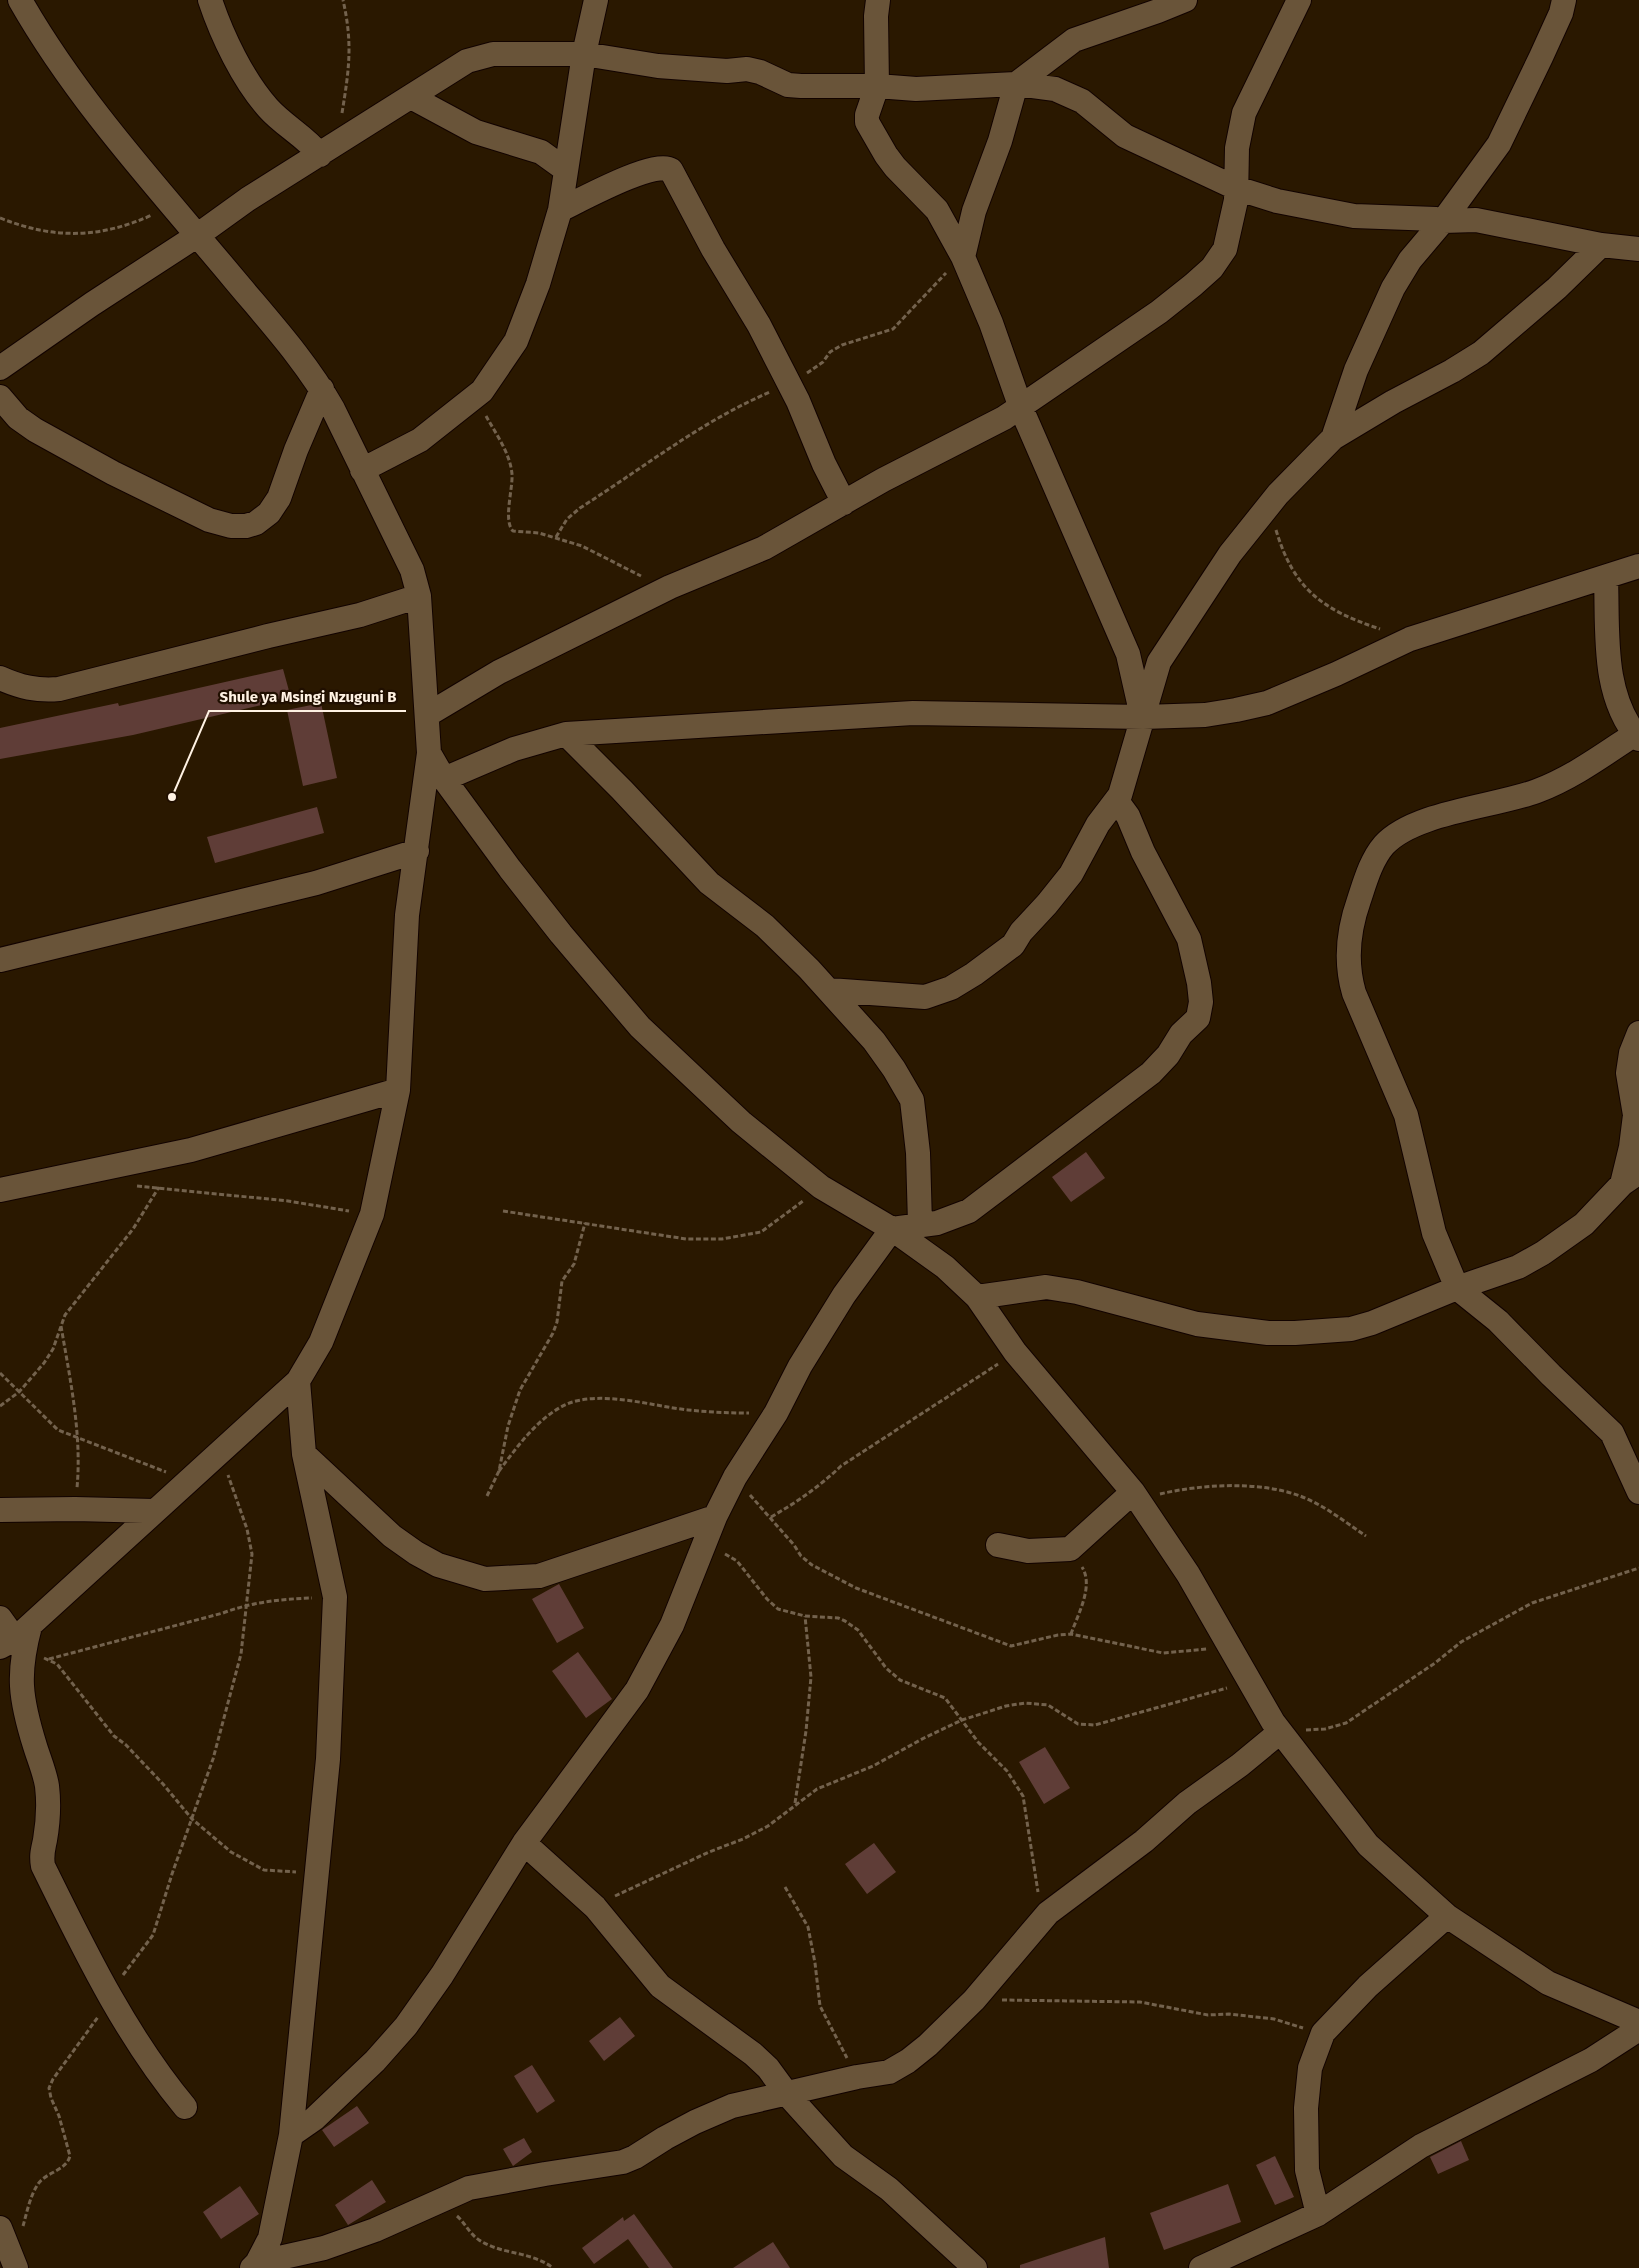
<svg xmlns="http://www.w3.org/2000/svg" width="1639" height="2268" font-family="'Fira Sans',sans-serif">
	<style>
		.building { fill: #5f3d37 }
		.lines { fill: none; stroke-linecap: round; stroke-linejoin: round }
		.minor-casing { stroke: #120300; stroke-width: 26 }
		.path { stroke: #73624d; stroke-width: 3; stroke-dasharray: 5 2.5; stroke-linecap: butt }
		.minor { stroke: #695439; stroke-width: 24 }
		.leader { fill: none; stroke: #fff2e3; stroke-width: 2 }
		.callout-dot { fill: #fff2e3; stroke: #200f00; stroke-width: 2 }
		.callout-label { font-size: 15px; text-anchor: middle; font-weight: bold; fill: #fff2e3; stroke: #200f00; stroke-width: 4.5; stroke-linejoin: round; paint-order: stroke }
	</style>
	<rect width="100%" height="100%" fill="#2a1800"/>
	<path class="building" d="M283 669 291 698 133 735 0 759V728L118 703 119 706Z
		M321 703 337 778 303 786 287 710Z
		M317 807 324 833 215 863 207 837Z
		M1086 1152 1105 1178 1071 1202 1052 1177Z
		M559 1584 584 1628 557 1643 532 1599Z
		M578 1652 612 1699 586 1718 552 1671Z
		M1045 1747 1070 1788 1044 1804 1019 1762Z
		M874 1843 896 1872 867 1894 845 1864Z
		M620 2017 635 2036 604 2061 589 2041Z
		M532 2065 555 2101 537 2113 514 2076Z
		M357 2106 369 2123 334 2147 322 2130Z
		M524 2138 532 2152 513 2166 503 2149Z
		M1461 2141 1469 2160 1438 2174 1430 2157Z
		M1275 2156 1294 2197 1275 2205 1256 2165Z
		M372 2180 386 2202 348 2225 335 2205Z
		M1228 2184 1241 2222 1164 2250 1150 2213Z
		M240 2186 259 2214 221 2239 203 2212Z
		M634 2214 673 2268H649L628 2239 594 2264 582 2248 623 2217 624 2221Z
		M1105 2237 1109 2268H1020V2265Z
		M773 2242 790 2268H733Z"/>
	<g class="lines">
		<g class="minor-casing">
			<path id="minor" d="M210 0C222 36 243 80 268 108 284 126 305 136 320 155
				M878 0 876 16 877 86 867 115V122L886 155 895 167 937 210 963 257 991 323 1021 408 1128 654 1142 716
				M411 97 476 132 541 152 566 170
				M560 210C579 201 655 159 671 170L713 249 759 325 798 401 824 464 844 503
				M963 257 974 211 1000 141 1016 84 1074 40 1158 11 1185 0
				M0 368 92 304 198 235 248 199 467 61 493 54H584L658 66 727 71 747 69 760 72 788 85 801 86H877L916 89 1016 84 1055 89 1082 101 1125 136 1236 188 1277 201 1354 216 1436 219 1443 221 1476 220 1601 245 1639 249
				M0 397 18 418 35 430 113 473 209 520 231 526H246L256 523 269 513 279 498 296 450 322 389
				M1333 438 1356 370 1393 288 1410 260 1443 221 1499 144 1541 57 1561 13 1564 0
				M362 470 420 440 482 391 516 341 538 284 560 210 584 54 596 0
				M1606 577C1608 631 1601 695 1639 739
				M0 678C20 687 37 691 59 689L268 636 360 615 419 596
				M427 715 499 672 670 587 764 548 883 480 1004 418 1159 312 1193 285 1212 268 1225 249 1236 200 1237 148 1244 113 1299 0
				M566 734 622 790 709 883 765 926 809 969 874 1041 894 1069 912 1100 918 1153 920 1224
				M1635 734C1603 755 1572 778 1537 791 1494 807 1414 812 1384 845 1371 860 1365 882 1359 900 1348 931 1345 962 1354 993L1406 1115 1434 1233 1457 1288 1498 1321 1551 1375 1612 1433 1639 1492
				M429 753 444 779 510 869 561 934 640 1027 741 1122 821 1187 892 1229 945 1267 977 1297 1015 1352 1133 1492 1188 1574 1273 1722 1368 1845 1447 1916 1548 1983 1639 2022
				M444 779 514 749 566 734 913 713 1143 717 1205 715 1236 710 1267 703 1336 674 1410 639 1639 566
				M0 960 316 883 417 851
				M829 990 925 997 951 988 974 974 1013 945 1021 932 1047 904 1071 874 1098 824 1120 795 1159 662 1230 554 1278 494 1333 438 1393 402 1452 371 1481 353 1557 288 1601 245
				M1622 1184 1631 1147 1635 1115 1628 1073 1631 1053 1639 1033
				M0 1190 191 1150 398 1090
				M977 1297 1046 1287 1077 1292 1197 1324 1268 1333H1295L1351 1329 1372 1323 1457 1288 1518 1267 1543 1253 1584 1224 1622 1184 1639 1172
				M304 1454 392 1536 416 1553 438 1565 485 1579 539 1576 715 1517
				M0 1510 75 1509 154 1511
				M998 1545 1028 1551 1070 1549 1133 1492
				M0 1618 15 1639
				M30 1626C17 1674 20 1698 35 1746 39 1759 45 1773 47 1786 49 1803 48 1823 45 1840 43 1850 41 1855 43 1866 84 1949 125 2035 185 2107
				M0 1647 15 1639 298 1381 321 1342 372 1214 398 1090 407 915 429 753 419 596 412 570 333 409C306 361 269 321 234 279 160 190 78 102 20 0
				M524 1843 595 1907 660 1986 753 2054 768 2068 787 2094 843 2156 889 2189 975 2268
				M291 2135 314 2119 375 2061 406 2026 442 1975 524 1843 637 1690 672 1625 715 1517 735 1477 776 1413 800 1366 844 1295 892 1229 937 1223 969 1211 1151 1073 1168 1055 1181 1034 1198 1018 1201 1002 1199 983 1189 939 1143 852 1128 816 1117 801
				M1318 2214 1307 2170 1306 2108 1310 2068 1323 2033 1368 1986 1447 1916
				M0 2228 16 2268
				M252 2268 257 2263 270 2238 291 2135 328 1759 335 1597 304 1454 298 1381
				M258 2268 257 2263 324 2248 375 2230 469 2188 545 2174 623 2162 635 2157 665 2138 695 2122 732 2106 857 2077 889 2072 908 2061 928 2045 974 2000 1048 1913 1144 1841 1187 1803 1240 1765 1280 1732
				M1201 2268 1318 2214 1421 2146 1591 2060 1639 2029"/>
		</g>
		<path class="path" d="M342 113C349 70 353 44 343 0
			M0 218C53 239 99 239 152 215
			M807 373 823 362 830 352 842 345 893 329 946 273
			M486 416C496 434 510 453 512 474 513 489 503 521 513 531L539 533 582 546 641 576
			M1276 530C1294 590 1323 610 1380 629
			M556 537 567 519 580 508C643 468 702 421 770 392
			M137 1186 288 1201 349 1211
			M503 1211 686 1239H722L761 1232 803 1201
			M61 1326C70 1379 82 1434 77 1488
			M0 1373 58 1430 166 1472
			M0 1406 19 1392 44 1363 53 1349 65 1315 133 1229 159 1187
			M499 1471C517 1447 538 1417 567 1404 601 1390 652 1406 688 1410 708 1412 728 1413 749 1413
			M1160 1494C1202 1484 1260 1481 1300 1496 1324 1505 1345 1522 1366 1536
			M750 1495 794 1545 801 1556 812 1565 856 1588 1011 1646 1058 1635 1071 1634 1163 1653 1207 1649
			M487 1496 499 1471 508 1426 520 1390 553 1333 557 1322 562 1281 574 1264 585 1223
			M771 1517C797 1502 819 1487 841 1466L998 1364
			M725 1554 737 1561 767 1599 778 1609 805 1616 838 1618 845 1621 858 1630 886 1668 900 1680 945 1698 978 1742 1007 1771 1023 1796 1038 1892
			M1071 1634C1078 1614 1094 1586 1082 1567
			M44 1658 57 1664 114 1736 126 1745 163 1784 192 1819 231 1852 264 1870 296 1872
			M49 1659 223 1613C252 1602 281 1599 312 1598
			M1306 1730 1325 1729 1346 1723 1435 1663 1461 1642 1532 1603 1639 1568
			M795 1803 806 1731 811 1677 805 1616
			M785 1887 808 1927 815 1963 820 2006 847 2058
			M615 1896 709 1852 743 1839 768 1826 817 1789 873 1766 924 1738 962 1720 1006 1706 1025 1703 1048 1705 1078 1724 1095 1725 1227 1688
			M123 1975 153 1935 172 1874 213 1759 241 1654 252 1554 247 1529 228 1475
			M1002 2000 1140 2002 1208 2015 1229 2014 1274 2019 1303 2028
			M457 2216C465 2223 470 2234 479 2240 502 2255 531 2251 553 2268
			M23 2226C27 2212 30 2196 38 2184 46 2172 66 2171 70 2156L59 2116 51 2098 49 2088 53 2079 98 2017"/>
		<use href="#minor" class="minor"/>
	</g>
	<path class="leader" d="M172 797L209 711H406"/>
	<circle class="callout-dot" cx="172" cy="797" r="5"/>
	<g class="callout-label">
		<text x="308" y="702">Shule ya Msingi Nzuguni B</text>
	</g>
</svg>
